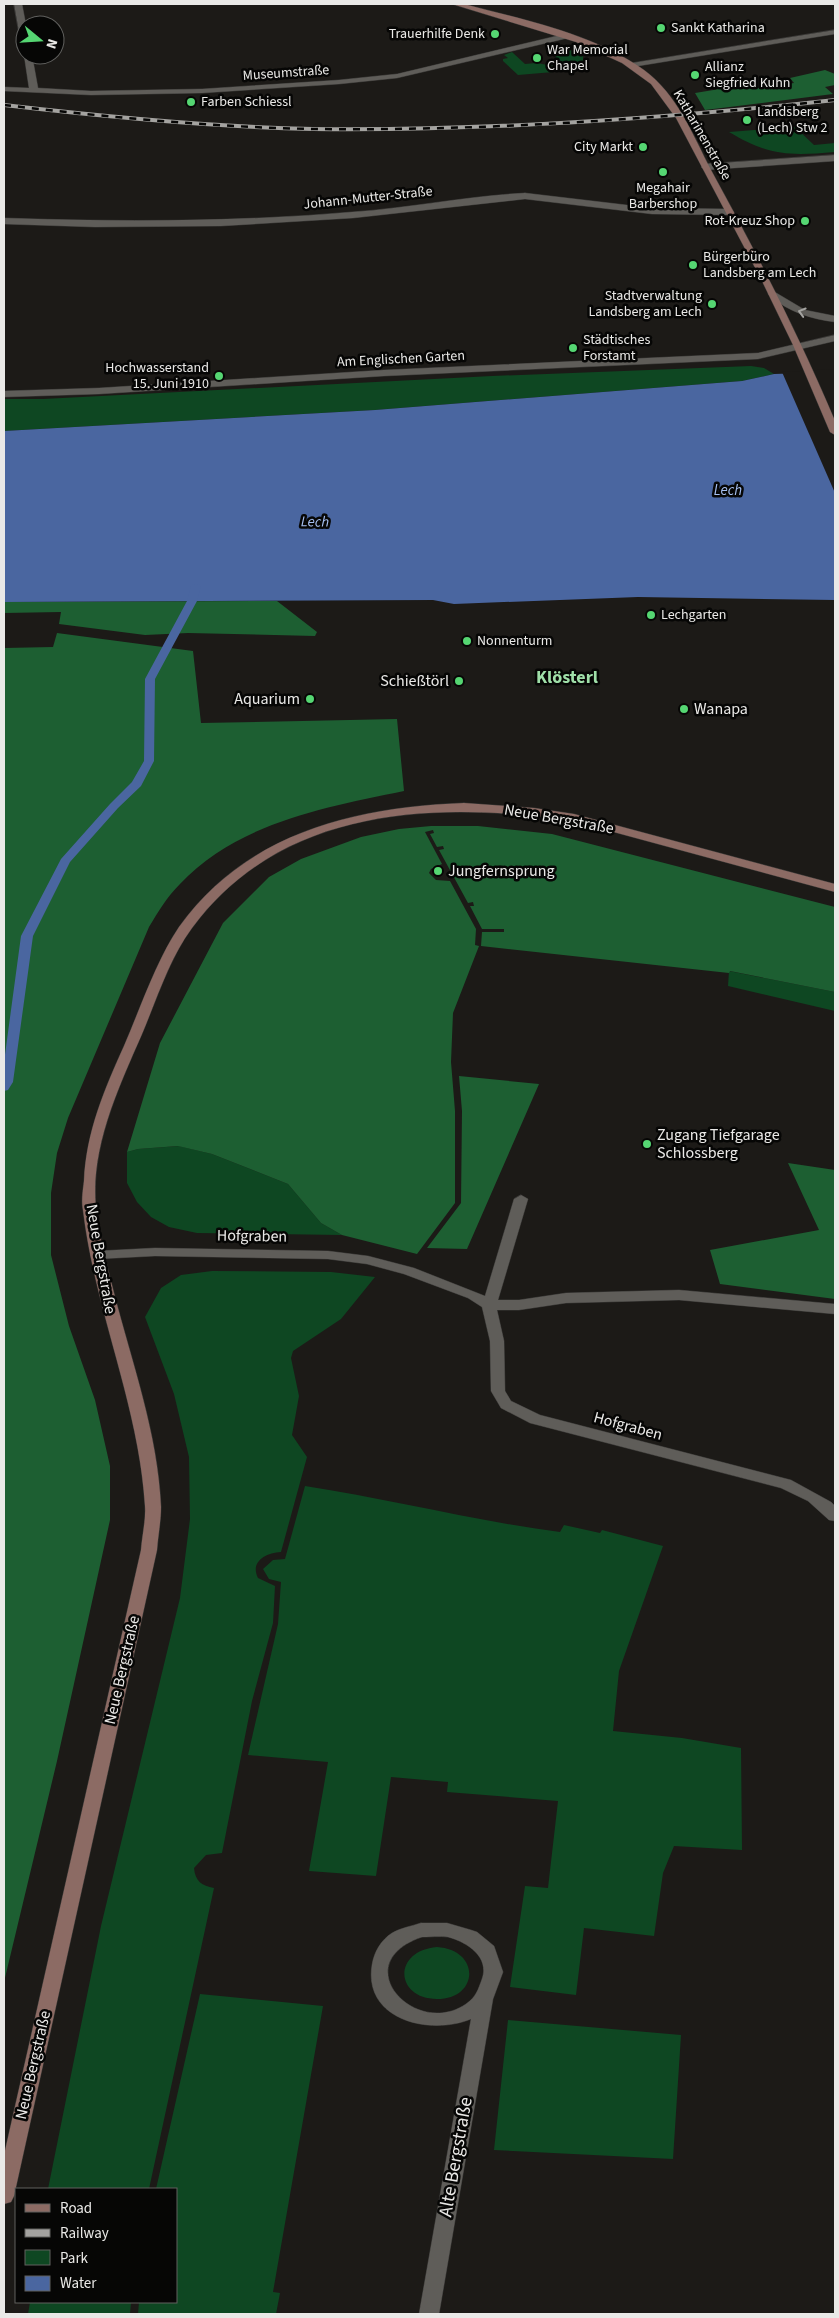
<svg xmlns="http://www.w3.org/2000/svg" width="839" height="2318" font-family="'Source Sans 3',sans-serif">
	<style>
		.green { fill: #0e4722 }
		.forest { fill: #1d5f32 }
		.water { fill: #4a66a0 }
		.pier { fill: #1c1a17 }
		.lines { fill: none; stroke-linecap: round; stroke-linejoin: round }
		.stream { fill: #4a66a0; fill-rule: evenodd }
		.minor-casing { stroke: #393836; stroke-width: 1 }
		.secondary-casing { stroke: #393836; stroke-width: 1 }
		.minor { fill: #5f5d59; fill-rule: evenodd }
		.secondary { fill: #8c6b64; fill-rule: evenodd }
		.rail-casing { stroke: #a4a3a0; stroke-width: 4 }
		.rail { stroke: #060605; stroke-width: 2.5; stroke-dasharray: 7; stroke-linecap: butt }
		.oneway { stroke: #a4a3a0 }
		.poi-dot { fill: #55d672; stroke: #060605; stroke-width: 2 }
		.labels { text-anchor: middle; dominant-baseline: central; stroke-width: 5; stroke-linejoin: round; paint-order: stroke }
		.far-poi-label { font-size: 14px; fill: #eae9e7; stroke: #060605; text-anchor: start }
		.far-street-label { font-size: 14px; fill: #eae9e7; stroke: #060605 }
		.far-water-label { font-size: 15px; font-style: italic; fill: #a5bff1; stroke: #060605 }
		.poi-label { font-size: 16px; fill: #eae9e7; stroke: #060605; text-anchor: start }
		.street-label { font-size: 16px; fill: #eae9e7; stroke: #060605 }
		.neighbourhood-label { font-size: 18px; font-weight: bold; fill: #9fdfa8; stroke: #060605 }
		.near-street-label { font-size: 19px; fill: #eae9e7; stroke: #060605 }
	</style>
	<rect width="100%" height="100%" fill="#1c1a17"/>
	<path class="green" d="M573 50 583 56V60L577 70 518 75 503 61V59L508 58 504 55 512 52 525 64 536 63 554 66 558 60 555 56 565 55 561 51Z
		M795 127 814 145 835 143V152C789 156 769 156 729 132Z
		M751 366 764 368 774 374 742 381 375 410 4 431V399H43L492 376Z
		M729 971 835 992V1011L728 986Z
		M179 1146 212 1154 288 1184 321 1223 342 1235 197 1233 169 1227 151 1217 137 1202 127 1183V1152L138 1149Z
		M212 1271 331 1272 375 1277 341 1319 293 1351 291 1358 299 1396 292 1435 307 1457 281 1552C265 1553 250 1562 258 1578L275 1586 273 1623 252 1701 222 1853 206 1855 194 1868C195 1881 202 1886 214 1888L149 2189H48L101 1926 180 1598 190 1519 189 1457 174 1394 145 1317 161 1288 181 1275Z
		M305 1486C390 1499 475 1521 560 1532L564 1525 600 1533 602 1530 663 1546 619 1671 613 1731 682 1738 741 1748 742 1850 674 1846 663 1873 654 1936 584 1928 576 1995 510 1987 525 1886 548 1888 558 1801 447 1792 448 1782 391 1777 376 1876 309 1871 328 1762 248 1755 278 1624 281 1582 269 1579 263 1569 273 1560 285 1559Z
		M437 1947C481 1950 479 1999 437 1999 395 1999 392 1951 437 1947Z
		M200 1994 323 2006 273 2292 280 2293 276 2314H138L139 2302H176V2189H156Z
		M508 2020 681 2035 673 2159 494 2150Z
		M30 2302H131L130 2314H28Z"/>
	<path class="forest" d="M825 70 835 74V85L825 87 833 94 705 110 695 93 744 85 758 88 794 83 790 78Z
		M277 601 317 632 315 636 188 633 145 635 59 624 61 612 4 613V602Z
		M57 633 193 651 201 723 397 719 404 791C326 807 237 823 180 884 167 897 158 912 149 927L68 1118 57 1153 51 1193V1255L69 1326 95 1400 110 1466V1520L57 1761 4 1982V648L53 647Z
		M431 826H478L552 834 835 907V992L730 971 729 973 481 946 482 932H504V929H482L470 906H474L473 902 468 903 439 850 444 849 443 846 437 847 430 834 434 833 433 830 425 832 442 864 431 869 429 873 436 880 450 881 476 929 475 945 479 946 453 1013 451 1062 455 1111V1203L417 1254 342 1235 321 1223 288 1184 212 1154 178 1146 138 1149 127 1152 160 1043 223 923 269 877 301 859 361 837 399 829Z
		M459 1076 539 1084 467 1249 427 1248 461 1203 462 1111Z
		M788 1163 835 1170V1299L720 1284 710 1250 819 1230Z"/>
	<path class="water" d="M835 372V600L638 597 454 604 433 600 4 602V431L375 410 742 381 774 374Z"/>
	<path class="pier" d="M835 369V493L782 372Z"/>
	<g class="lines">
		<path class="stream" d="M196 583 201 586 197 601 155 679 154 761 141 786 118 808 70 862 33 936 13 1082 8 1090 4 1091V1062L21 936 61 859 110 804 132 782 144 761 145 679 187 601 191 586Z"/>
		<g class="minor-casing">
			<path id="minor" d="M14 4H22L26 25 25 45 21 43Z
				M835 30V34L632 67 628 65 632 63Z
				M565 34H568V38L397 78 339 84 202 93 91 95 4 91V87L29 88 24 55 25 54 32 55 38 88 91 91 202 89 339 80 397 74Z
				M835 155V161L705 170 701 167 705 164Z
				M525 193 652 208 730 209 734 212 730 215 652 214 525 199 353 218 221 226 95 227 4 224V218C120 222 236 222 352 212 410 208 467 196 525 193Z
				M773 291 805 310 835 316V322C811 319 789 312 770 296L768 294Z
				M835 335V341L758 359 384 376 99 394 4 397V391L99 388 384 370 758 353Z
				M521 1195 528 1199 498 1300H519L566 1293 679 1290 835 1304V1314L679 1300 566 1303 519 1310H497L504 1341 505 1391 511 1401 540 1415 791 1480 831 1502 835 1506V1521L829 1520 808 1501 781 1488 530 1423 501 1408 491 1391 490 1341 482 1307 468 1298 404 1274 367 1264 328 1259 155 1256 97 1259 90 1255 97 1251 155 1248 328 1251 368 1256 414 1268 485 1296 514 1199Z
				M421 1923H447L471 1930 477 1932 494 1946 503 1972 493 1999 439 2314H419L471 2019C430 2036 363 2020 372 1965 374 1952 381 1940 392 1933 400 1928 412 1926 421 1923ZM422 1937C430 1937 440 1936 448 1937 467 1942 490 1957 482 1979 478 1990 476 1997 466 2004 415 2039 345 1963 422 1937Z"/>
		</g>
		<g class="secondary-casing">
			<path id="secondary" d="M452 4H464C524 20 592 33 644 70 677 94 693 135 711 170 756 252 799 335 835 421V435L830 432 793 345 761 279 676 118 651 84 622 63 576 42Z
				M464 803 534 808 574 814 835 884V892L573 821C436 801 282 806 192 928 170 957 156 1001 142 1034 118 1089 90 1148 96 1209 99 1237 107 1265 114 1293 132 1363 158 1434 161 1507 161 1521 158 1536 157 1550L14 2196 11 2202 4 2204V2155L141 1550C142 1536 146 1520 145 1506 139 1405 95 1311 83 1210 81 1201 83 1190 84 1181 86 1133 104 1090 124 1046 140 1009 157 959 179 927 246 833 355 807 464 803Z"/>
		</g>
		<use href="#minor" class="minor"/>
		<use href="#secondary" class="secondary"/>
		<g class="rail-casing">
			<path id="rail" d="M4 105C107 117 210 127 313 129 488 131 661 119 835 100"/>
		</g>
		<use href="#rail" class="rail"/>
	</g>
	<defs><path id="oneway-chevron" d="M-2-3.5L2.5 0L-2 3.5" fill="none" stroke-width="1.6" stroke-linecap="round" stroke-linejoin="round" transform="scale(1.25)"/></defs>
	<use class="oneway" href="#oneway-chevron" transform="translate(802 312) rotate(-164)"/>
	<g class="poi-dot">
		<circle cx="661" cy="28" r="5"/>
		<circle cx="495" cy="34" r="5"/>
		<circle cx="537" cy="58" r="5"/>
		<circle cx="695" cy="75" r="5"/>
		<circle cx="191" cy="102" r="5"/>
		<circle cx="747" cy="120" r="5"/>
		<circle cx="643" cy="147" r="5"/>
		<circle cx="663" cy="172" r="5"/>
		<circle cx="805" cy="221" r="5"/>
		<circle cx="693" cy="265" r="5"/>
		<circle cx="712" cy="304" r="5"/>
		<circle cx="573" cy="348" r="5"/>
		<circle cx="219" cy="376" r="5"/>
		<circle cx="651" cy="615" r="5"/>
		<circle cx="467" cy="641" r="5"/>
		<circle cx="459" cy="681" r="5"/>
		<circle cx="310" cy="699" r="5"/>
		<circle cx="684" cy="709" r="5"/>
		<circle cx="438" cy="871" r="5"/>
		<circle cx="647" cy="1144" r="5"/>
	</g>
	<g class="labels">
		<g class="far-poi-label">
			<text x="671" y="28">Sankt Katharina</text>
			<text x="485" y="34" text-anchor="end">Trauerhilfe Denk</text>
			<text x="547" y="50">War Memorial<tspan x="547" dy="16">Chapel</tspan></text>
			<text x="705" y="67">Allianz<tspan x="705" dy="16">Siegfried Kuhn</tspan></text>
			<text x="201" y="102">Farben Schiessl</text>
			<text x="757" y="112">Landsberg<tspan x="757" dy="16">(Lech) Stw 2</tspan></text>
			<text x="633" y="147" text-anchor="end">City Markt</text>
			<text x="663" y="188" text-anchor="middle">Megahair<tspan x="663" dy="16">Barbershop</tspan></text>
			<text x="795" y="221" text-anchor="end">Rot-Kreuz Shop</text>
			<text x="703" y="257">Bürgerbüro<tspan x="703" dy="16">Landsberg am Lech</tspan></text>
			<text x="702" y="296" text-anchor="end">Stadtverwaltung<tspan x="702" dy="16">Landsberg am Lech</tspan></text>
			<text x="583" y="340">Städtisches<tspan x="583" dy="16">Forstamt</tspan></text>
			<text x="209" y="368" text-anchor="end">Hochwasserstand<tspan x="209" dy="16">15. Juni 1910</tspan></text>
			<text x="661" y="615">Lechgarten</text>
			<text x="477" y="641">Nonnenturm</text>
		</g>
		<g class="far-street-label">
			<text transform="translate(286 73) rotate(-4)">Museumstraße</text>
			<text transform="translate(702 135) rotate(60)">Katharinenstraße</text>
			<text transform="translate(368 198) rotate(-6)">Johann-Mutter-Straße</text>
			<text transform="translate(401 359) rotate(-3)">Am Englischen Garten</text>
		</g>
		<g class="far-water-label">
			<text x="728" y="490">Lech</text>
			<text transform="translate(315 522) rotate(1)">Lech</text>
		</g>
		<g class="poi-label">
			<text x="449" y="681" text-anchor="end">Schießtörl</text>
			<text x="300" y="699" text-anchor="end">Aquarium</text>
			<text x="694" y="709">Wanapa</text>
			<text x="448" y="871">Jungfernsprung</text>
			<text x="657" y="1135">Zugang Tiefgarage<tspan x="657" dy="18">Schlossberg</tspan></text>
		</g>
		<g class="street-label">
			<text transform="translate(559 819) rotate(10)">Neue Bergstraße</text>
			<text transform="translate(252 1236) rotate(1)">Hofgraben</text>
			<text transform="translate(101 1259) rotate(80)">Neue Bergstraße</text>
			<text transform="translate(628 1426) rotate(15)">Hofgraben</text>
			<text transform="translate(122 1670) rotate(-77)">Neue Bergstraße</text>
			<text transform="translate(33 2065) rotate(-77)">Neue Bergstraße</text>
		</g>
		<g class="neighbourhood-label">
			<text x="567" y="677">Klösterl</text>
		</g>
		<g class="near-street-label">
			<text transform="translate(456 2157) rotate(-80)">Alte Bergstraße</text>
		</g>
	</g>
	<rect width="839" height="2318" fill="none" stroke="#eae9e7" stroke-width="10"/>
	<rect x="15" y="2188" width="162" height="115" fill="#060605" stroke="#61615f"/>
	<rect x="25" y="2204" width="25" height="8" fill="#8c6b64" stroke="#61615f"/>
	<text x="60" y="2213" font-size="15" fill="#eae9e7">Road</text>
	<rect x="25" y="2229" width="25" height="8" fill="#a4a3a0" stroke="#61615f"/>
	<text x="60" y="2238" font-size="15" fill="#eae9e7">Railway</text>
	<rect x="25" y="2250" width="25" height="15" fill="#0e4722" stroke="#61615f"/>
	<text x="60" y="2263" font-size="15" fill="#eae9e7">Park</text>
	<rect x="25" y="2276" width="25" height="15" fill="#4a66a0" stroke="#61615f"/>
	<text x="60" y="2288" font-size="15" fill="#eae9e7">Water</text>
	<g transform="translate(40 40) rotate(108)"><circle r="24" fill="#060605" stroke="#61615f"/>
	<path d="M0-4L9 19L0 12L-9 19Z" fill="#55d672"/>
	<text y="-8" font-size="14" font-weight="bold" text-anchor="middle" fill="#eae9e7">N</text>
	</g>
</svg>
